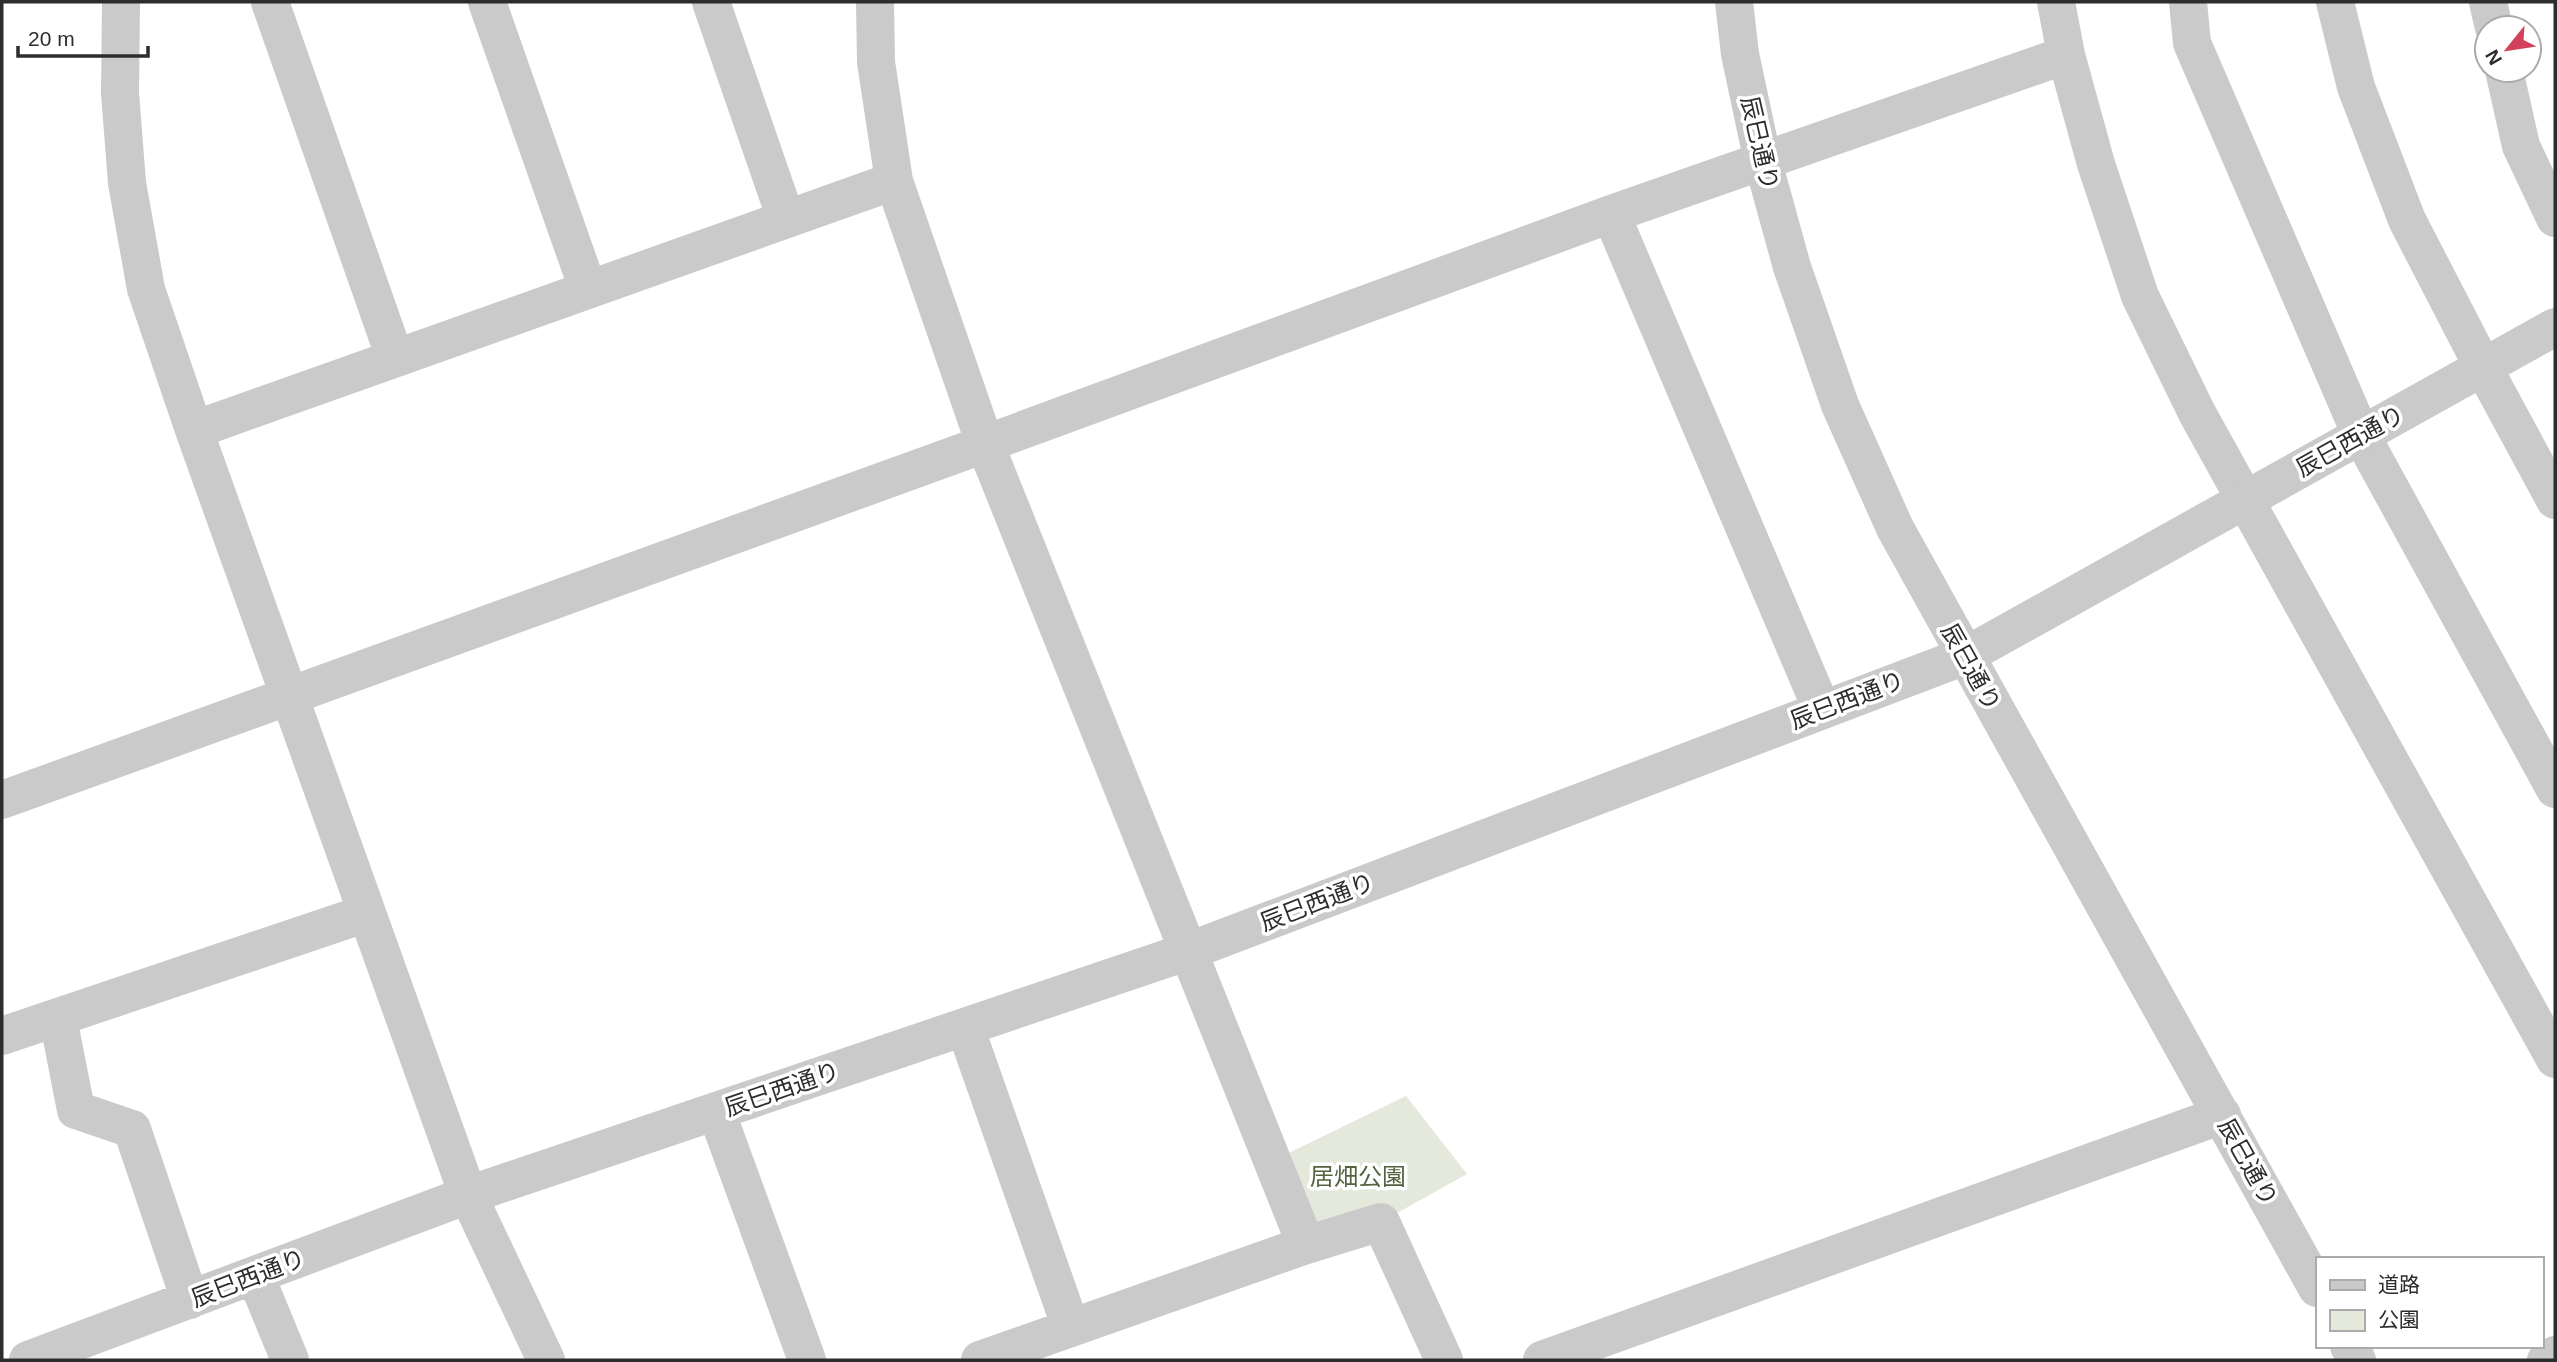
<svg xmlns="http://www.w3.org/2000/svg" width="2557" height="1362" font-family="Helvetica,'Noto Sans JP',sans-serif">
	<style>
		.green { fill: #e4e9dc }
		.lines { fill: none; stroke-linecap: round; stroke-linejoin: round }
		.minor { stroke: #cacaca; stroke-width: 38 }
		.tertiary { stroke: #cacaca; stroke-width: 38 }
		.labels { text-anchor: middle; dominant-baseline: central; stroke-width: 7; stroke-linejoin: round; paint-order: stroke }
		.street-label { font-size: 24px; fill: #2d2d2d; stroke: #fff }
		.park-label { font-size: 24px; fill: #54633f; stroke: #fff }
	</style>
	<rect width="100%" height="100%" fill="#fff"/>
	<path class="green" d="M1406 1096 1467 1174 1381 1222 1306 1245 1272 1161Z"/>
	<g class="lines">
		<path class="minor" d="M121 2 120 93 127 183 146 289 194 430 468 1195 546 1360
			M270 2 395 358
			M487 2 588 289
			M711 2 786 219
			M875 2 876 62 894 181 985 444 1306 1245
			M2056 2 2066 55 2096 164 2140 296 2197 413 2555 1059
			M2188 2 2192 43 2361 435 2555 789
			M2335 2 2356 87 2407 220 2483 367 2555 500
			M2488 2 2494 28
			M2504 70 2521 146 2555 218
			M1611 214 1822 710
			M194 430 894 181
			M2 800 985 444 1611 214 2066 55
			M58 1018 76 1110 132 1129 190 1300
			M965 1027 1071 1328
			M2 1036 367 913
			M716 1111 807 1360
			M255 1275 290 1360
			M28 1360 468 1195 1189 951 1965 656
			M980 1360 1306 1245 1381 1222 1444 1360
			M1542 1360 2222 1115
			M2546 1360 2555 1355"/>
		<path class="tertiary" d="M1734 2 1740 54 1763 162 1792 267 1840 405 1895 528 2317 1288
			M1965 656 2555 327
			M2349 1346 2357 1360"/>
	</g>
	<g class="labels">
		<g class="street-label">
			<text transform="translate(1760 143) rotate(77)">辰巳通り</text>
			<text transform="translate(2350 441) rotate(-29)">辰巳西通り</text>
			<text transform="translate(1971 667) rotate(61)">辰巳通り</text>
			<text transform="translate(1847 700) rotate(-21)">辰巳西通り</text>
			<text transform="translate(1317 902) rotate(-21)">辰巳西通り</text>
			<text transform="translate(782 1089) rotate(-19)">辰巳西通り</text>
			<text transform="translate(2248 1162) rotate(61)">辰巳通り</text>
			<text transform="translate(248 1278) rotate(-21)">辰巳西通り</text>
		</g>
		<g class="park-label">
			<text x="1358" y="1176">居畑公園</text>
		</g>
	</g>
	<rect width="2557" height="1362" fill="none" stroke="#2d2d2d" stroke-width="7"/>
	<rect x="2316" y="1257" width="228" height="91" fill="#ffffff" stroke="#ababab" stroke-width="2"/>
	<rect x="2330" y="1280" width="35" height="10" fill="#cacaca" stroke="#ababab" stroke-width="2"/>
	<text x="2378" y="1292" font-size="21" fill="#2d2d2d">道路</text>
	<rect x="2330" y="1310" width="35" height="21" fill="#e4e9dc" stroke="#ababab" stroke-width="2"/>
	<text x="2378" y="1327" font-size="21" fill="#2d2d2d">公園</text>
	<g transform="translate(2508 49) rotate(240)"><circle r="33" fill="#ffffff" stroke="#ababab" stroke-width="2"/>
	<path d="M0-5L12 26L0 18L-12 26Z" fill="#d2415c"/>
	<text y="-10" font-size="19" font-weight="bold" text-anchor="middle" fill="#2d2d2d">N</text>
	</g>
	<path d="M18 46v10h130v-10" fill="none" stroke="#2d2d2d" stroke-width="3.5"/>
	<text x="28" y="46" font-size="21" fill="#2d2d2d" stroke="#ffffff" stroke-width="5" paint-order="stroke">20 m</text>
</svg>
